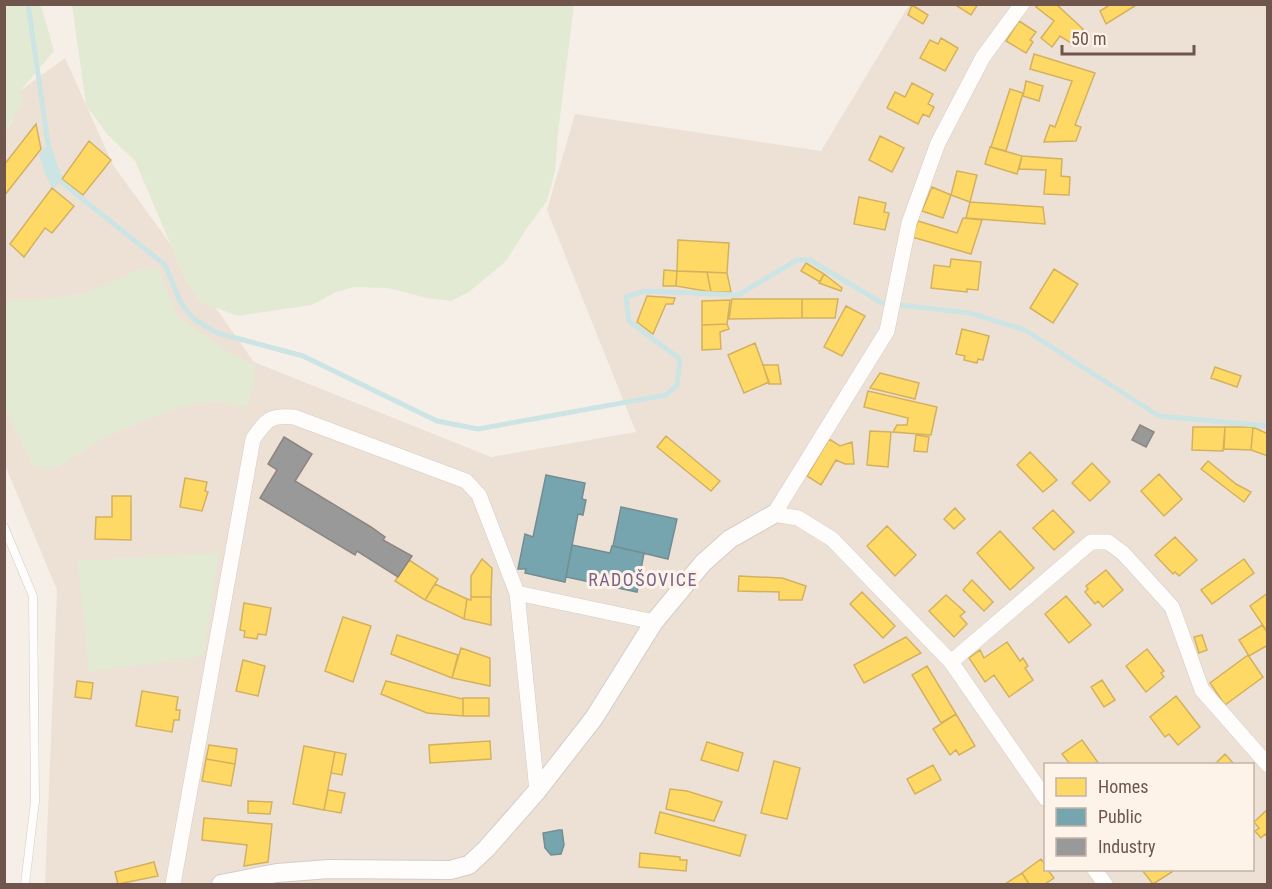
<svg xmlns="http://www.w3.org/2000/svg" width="1272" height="889" font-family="'Roboto Condensed',sans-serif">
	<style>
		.residential { fill: #ede1d6; fill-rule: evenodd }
		.green { fill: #e3ead4 }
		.water { fill: #cce4e3 }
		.homes { fill: #ffd966; stroke: #d4b15e; stroke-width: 1.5 }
		.public { fill: #76a5af; stroke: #748d91; stroke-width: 1.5 }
		.industry { fill: #999; stroke: #8c8582; stroke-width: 1.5 }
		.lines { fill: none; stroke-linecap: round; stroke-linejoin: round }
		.stream { stroke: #cce4e3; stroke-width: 5 }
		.service-casing { stroke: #d3ccc7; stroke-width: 9 }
		.minor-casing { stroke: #d3ccc7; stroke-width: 16 }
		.tertiary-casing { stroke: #d3ccc7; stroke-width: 20 }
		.service { stroke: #fefdfc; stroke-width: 8 }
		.minor { stroke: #fefdfc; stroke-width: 15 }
		.tertiary { stroke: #fefdfc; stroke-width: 18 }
		.labels { text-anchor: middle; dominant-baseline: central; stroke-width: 6; stroke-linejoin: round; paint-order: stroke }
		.quarter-label { font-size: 18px; letter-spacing: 1.5px; fill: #7a648c; stroke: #fdf3e9 }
	</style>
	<rect width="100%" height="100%" fill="#f5efe8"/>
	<path class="residential" d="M909 5H1267V884H45L57 590 5 465 4 132 12 122 20 91 65 58 113 165 171 245 185 278 200 301 215 307 254 362 491 457 636 432 547 210 575 114 821 151ZM1046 764H1252V870H1046Z"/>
	<path class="green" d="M5 4 41 5 54 51 20 91 22 103 5 132Z
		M72 5H574L558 133 555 171 547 201 527 228 506 261 469 292 451 301 427 298 388 288 355 287 336 292 312 305 238 316 200 302 185 278 135 161 107 134 86 105Z
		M158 268 178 317 226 351 255 366V379L247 407 219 401 187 405 166 411 102 439 57 467 42 468 32 464 5 406V304L11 301 50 299 87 293 139 270Z
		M219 553 203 656 89 672 78 561Z"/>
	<path class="water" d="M50 141 57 164 63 177 53 190 46 176 39 155Z"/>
	<path class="homes" d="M954 4H978L971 15Z
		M1039 4H1056L1083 29 1071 43 1060 36 1052 47 1041 38 1054 21 1036 7Z
		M1111 4H1138L1106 24 1100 11Z
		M912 5 928 15 923 24 908 15Z
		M1019 21 1036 32 1030 40 1033 42 1026 53 1006 41Z
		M941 38 958 48 945 71 920 58 930 40 938 44Z
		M1034 54 1095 73 1075 125 1081 127 1076 141 1044 142 1050 125 1055 127 1072 81 1030 69Z
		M1026 81 1043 86 1039 101 1023 96Z
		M912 83 933 94 928 104 934 107 929 117 923 114 918 124 887 108 895 92 905 97Z
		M1010 89 1023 93 1006 151 991 147Z
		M36 124 41 149 4 196V165Z
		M880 136 904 148 892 172 869 160Z
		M89 141 111 160 83 195 62 179Z
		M990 147 1022 156 1017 174 985 164Z
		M1022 156 1062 159 1061 176 1070 177 1069 195 1044 194 1046 170 1019 169Z
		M957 171 977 175 970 202 951 195Z
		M932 187 951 195 943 218 922 211Z
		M52 188 74 206 52 233 45 228 24 257 10 244Z
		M859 197 886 203 884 212 889 213 885 230 854 224Z
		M970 202 1043 207 1045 224 966 218Z
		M963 218 982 220 971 254 912 237 918 221 957 233Z
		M678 240 729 243 727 273 677 271Z
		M951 259 981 262 978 290 967 289V292L931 288 934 265 950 267Z
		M806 263 824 274 820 282 801 271Z
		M1054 269 1078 284 1053 323 1030 308Z
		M664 270 677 271 676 286H663Z
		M677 271 707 272 711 292 676 286Z
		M707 272 727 273 731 292H711Z
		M824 274 842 288 841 291 819 283Z
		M647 296 675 298 673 304H666L653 334 637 322Z
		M732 299H802V318L729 319Z
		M802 299H838L835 318H802Z
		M730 300 727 324 702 325V301Z
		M846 306 865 316 842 356 824 347Z
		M727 324 729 329 720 332 721 349 702 350V325Z
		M962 329 989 336 983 360 978 359 977 363 964 360 965 356 956 354Z
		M755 343 769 382 744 393 728 355Z
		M763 365H778L781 384H769Z
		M1215 367 1241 376 1237 387 1211 378Z
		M880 373 919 383 915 399 870 388Z
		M868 391 937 407 931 435 893 432 897 425H907L908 418 864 407Z
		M1193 427H1225L1223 451 1192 450Z
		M1225 427H1253L1251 450 1224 449Z
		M1253 427 1268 434V456L1251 450Z
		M870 431 891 432 888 467 867 465Z
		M916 435 929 437 927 452 914 451Z
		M666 436 720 481 711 491 657 447Z
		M829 439 840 446 852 442 854 464H845L836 460 821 485 807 476Z
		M1030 452 1057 480 1043 492 1017 465Z
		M1208 461 1236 484 1251 492 1244 502 1201 469Z
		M1092 463 1110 482 1090 501 1072 483Z
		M1159 474 1182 499 1164 516 1141 491Z
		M185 478 207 482 205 491 208 492 202 511 180 507Z
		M112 496H131V540L95 539 96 517H112Z
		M955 508 965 519 954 529 944 519Z
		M1053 510 1074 532 1054 550 1033 528Z
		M887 526 916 555 895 576 867 546Z
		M1000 531 1034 568 1010 590 977 553Z
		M1175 537 1197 560 1179 576 1175 572 1173 574 1155 555Z
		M482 559 492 568 491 597H471V576Z
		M1244 559 1254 573 1212 604 1201 590Z
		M409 560 438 579 425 600 395 581Z
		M1106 570 1123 590 1103 607 1098 601 1095 604 1085 592 1088 589 1086 586Z
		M739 576 782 578 806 586 802 600H779V592L738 591Z
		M972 580 993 602 984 611 963 590Z
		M435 584 467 599 464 619 425 600Z
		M862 592 895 626 883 638 850 604Z
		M1268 593V633L1250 606Z
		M946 595 965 612 960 616 967 624 954 637 929 611Z
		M1066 596 1091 625 1069 643 1045 614Z
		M471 597H491V625L464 619 467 599 471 600Z
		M244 603 271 608 266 635 258 634 257 639 244 637 245 631 240 630Z
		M343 617 371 626 353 682 325 671Z
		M1262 625 1268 633V645L1249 656 1239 640Z
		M397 635 458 655 452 678 391 654Z
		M1202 635 1207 650 1199 653 1194 637Z
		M906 637 921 653 864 683 854 665Z
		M1007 642 1020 661 1023 658 1028 666 1025 668 1033 680 1009 697 994 675 985 682 969 658 980 650 984 658Z
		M461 648 490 658V686L452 678Z
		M1147 649 1164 671 1161 673 1164 677 1146 692 1126 666Z
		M1248 655 1263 677 1225 705 1210 683Z
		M243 660 265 666 258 696 236 691Z
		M927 666 956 714 941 723 912 675Z
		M1102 680 1115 700 1104 707 1091 687Z
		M77 681 93 683 91 699 75 697Z
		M386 681 463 699V716L427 713 381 694Z
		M142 691 178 697 176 710H180L179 720H174L172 732 136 726Z
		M1176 696 1200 727 1178 745 1169 734 1165 737 1150 717Z
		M463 698H489V716H463Z
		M956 714 975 746 959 755 956 750 950 755 933 729Z
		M1082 740 1099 764H1070L1062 754Z
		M490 741 491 759 430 763 429 745Z
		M707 742 743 753 738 771 701 760Z
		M209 745 237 749 235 764 206 759Z
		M304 746 335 752 324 810 293 804Z
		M335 752 346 754 342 775 331 773Z
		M1225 754 1234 764H1215Z
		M206 759 235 764 231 786 202 781Z
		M774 761 800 768 787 819 761 813Z
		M933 765 941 780 915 794 907 779Z
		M670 789 687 791 722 802 714 821 666 809Z
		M328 790 345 793 341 813 324 810Z
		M248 801 272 802 270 814 248 813Z
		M1268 809V837L1265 834 1261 838 1255 831 1259 828 1254 822Z
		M660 812 746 835 740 856 655 833Z
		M204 818 272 824 268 862 244 866 247 845 202 840Z
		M640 853 680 857V860H687L686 871 639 867Z
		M1041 859 1046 866V870H1048L1054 878 1045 884H1029L1022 873Z
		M154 862 158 876 118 884 115 872Z
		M1142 870H1175L1153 884Z
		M1022 873 1029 884H1005Z"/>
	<path class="public" d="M546 475 585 483 582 499 586 500 583 515 578 514 565 582 525 573 526 569H518L525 534 533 537Z
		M621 507 677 519 668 559 613 546Z
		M572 545 610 553 612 546 644 553 637 592 566 577Z
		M559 830H562L564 845 561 854 551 855 545 848 543 833Z"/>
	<path class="industry" d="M1140 425 1154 432 1146 447 1132 440Z
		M284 437 312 454 295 481 371 527 385 537 383 540 412 556 398 577 357 551 355 555 260 498 277 470 268 464Z"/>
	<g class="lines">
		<path class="stream" d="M28 4 49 151
			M55 177 165 265 181 303 194 319 217 333 303 356 437 421 478 429 666 395 677 385 680 359 629 321 626 297 645 291 738 295 797 260H810L882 303 970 313 1025 330 1159 416 1268 426"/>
		<g class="service-casing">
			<path id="service" d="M4 527 33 596 35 801 25 884"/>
		</g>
		<g class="minor-casing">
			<path id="minor" d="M1022 4 983 57 938 143 909 223 887 331 774 514 798 518 832 539 951 662 1046 799
				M517 593 537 791
				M951 662 1091 542H1108L1123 553 1172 607 1202 690 1268 765
				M1095 870 1105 884
				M173 884 253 439C267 419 270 415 294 417L466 481 479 495 517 593 654 622"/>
		</g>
		<g class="tertiary-casing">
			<path id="tertiary" d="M221 884 277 873 329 869 450 870 469 865 487 848 537 791 594 718 654 622 703 563 730 539 774 514"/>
		</g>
		<use href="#service" class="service"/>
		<use href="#minor" class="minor"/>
		<use href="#tertiary" class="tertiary"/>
	</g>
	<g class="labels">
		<g class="quarter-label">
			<text x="643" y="579">RADOŠOVICE</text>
		</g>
	</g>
	<rect width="1272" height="889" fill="none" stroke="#6f554c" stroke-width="12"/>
	<rect x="1044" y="763" width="210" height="108" fill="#fdf3e9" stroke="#c4b4aa" stroke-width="1.5"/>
	<rect x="1056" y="778" width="30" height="18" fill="#ffd966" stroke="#c4b4aa" stroke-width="1.5"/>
	<text x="1098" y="793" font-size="18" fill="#6f554c">Homes</text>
	<rect x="1056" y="808" width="30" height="18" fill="#76a5af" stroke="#c4b4aa" stroke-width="1.5"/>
	<text x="1098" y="823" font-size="18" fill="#6f554c">Public</text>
	<rect x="1056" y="838" width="30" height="18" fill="#999999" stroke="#c4b4aa" stroke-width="1.5"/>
	<text x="1098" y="853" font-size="18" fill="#6f554c">Industry</text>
	<path d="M1062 45v9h132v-9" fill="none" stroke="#6f554c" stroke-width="3"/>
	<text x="1071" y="45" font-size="18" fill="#6f554c" stroke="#fdf3e9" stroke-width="4.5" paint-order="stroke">50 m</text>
</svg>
